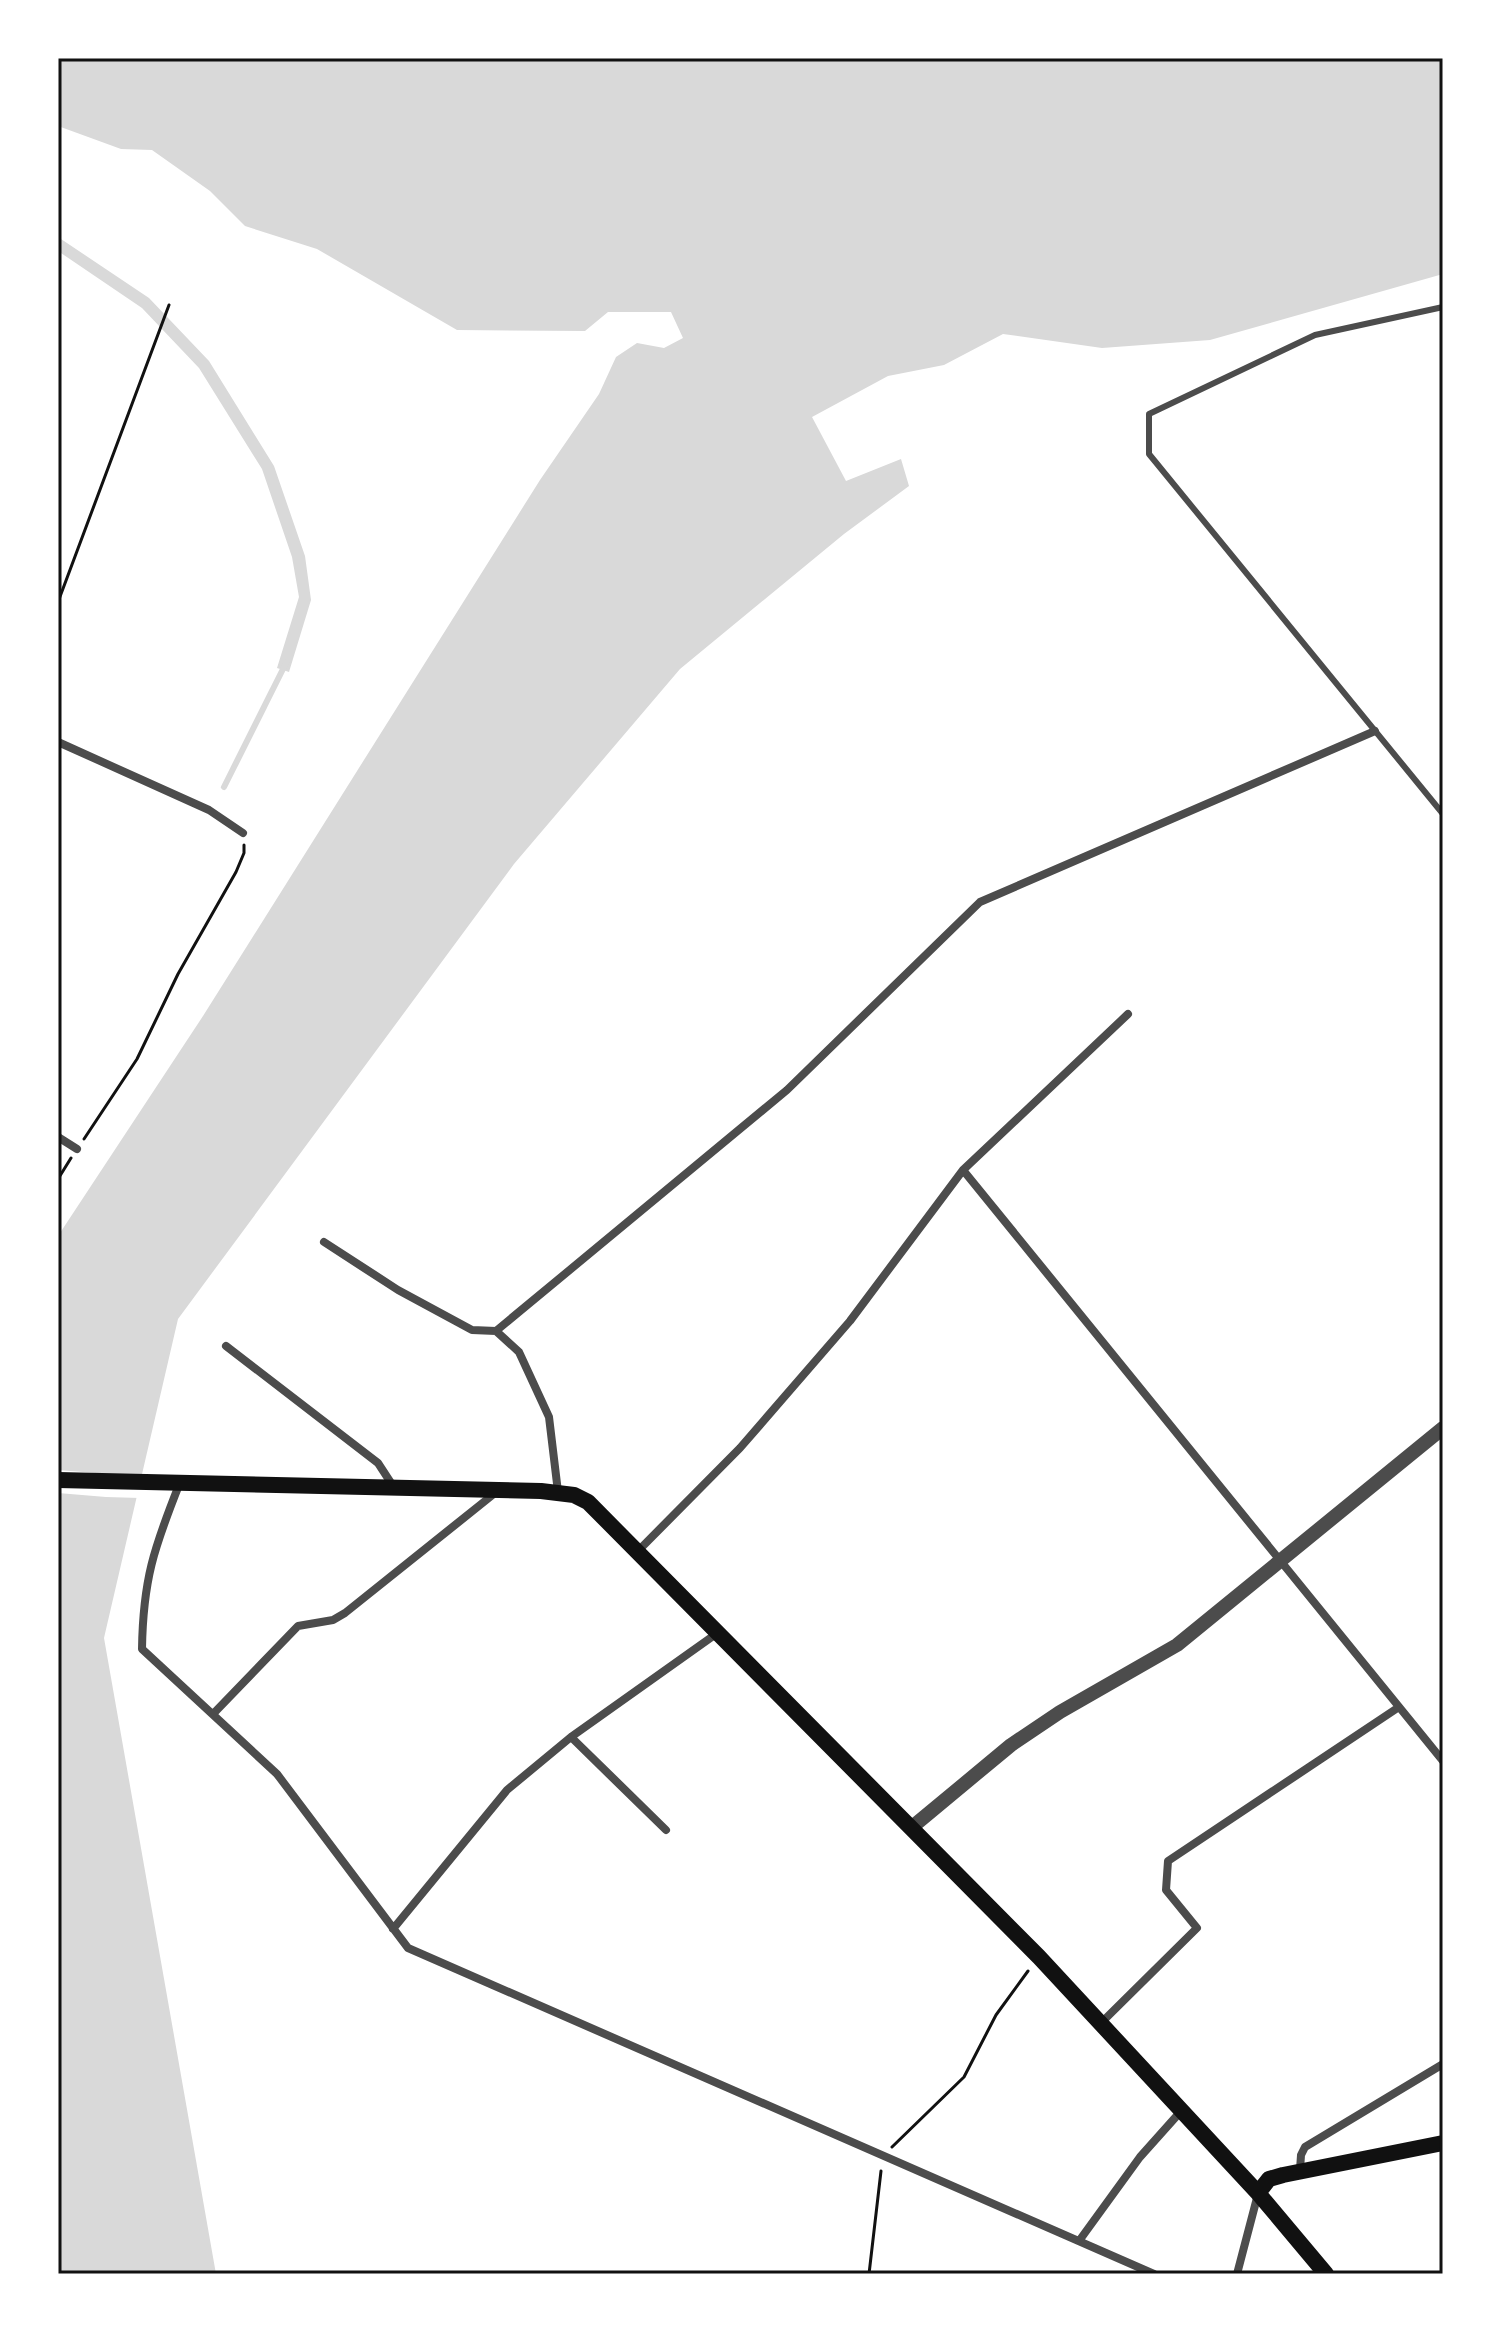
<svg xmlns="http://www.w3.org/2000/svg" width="1501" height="2332" font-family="Jost,sans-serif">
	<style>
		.water { fill: #d9d9d9 }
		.pier { fill: #fff }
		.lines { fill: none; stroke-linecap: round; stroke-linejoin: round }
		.stream { stroke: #d9d9d9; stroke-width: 6 }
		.path { stroke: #111; stroke-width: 3 }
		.service { stroke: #4c4c4c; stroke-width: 6 }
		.minor { stroke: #4c4c4c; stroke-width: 8 }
		.tertiary { stroke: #4c4c4c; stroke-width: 14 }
		.secondary { stroke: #111; stroke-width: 16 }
		.neatline { fill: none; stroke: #111; stroke-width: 3 }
	</style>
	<rect width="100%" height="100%" fill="#fff"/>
	<path class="water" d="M58 58H1443V274L1210 340 1102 348 1003 334 944 365 888 376 812 417 846 481 901 459 909 486 844 534 680 669 514 864 178 1319 104 1638 216 2274H58V1236L203 1016 540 480 599 394 616 357 637 343 664 348 683 338 671 312H608L585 331 457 330 317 249 245 226 210 191 152 150 121 149 58 126Z
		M58 237 149 298 209 361 274 466 305 556 311 600 289 672 277 668 299 597 292 557 262 469 199 368 142 308 58 251Z"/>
	<path class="pier" d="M58 1470 108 1474 145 1475 140 1498 106 1497 58 1493Z"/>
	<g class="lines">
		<path class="stream" d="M224 787 286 663"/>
		<path class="path" d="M58 602 169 305
			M84 1139 137 1059 178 974 236 872 244 853V845
			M58 1179 71 1158
			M892 2147 964 2077 996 2015 1028 1971
			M869 2274 881 2171"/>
		<path class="service" d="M1443 307 1315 335 1149 414V454L1443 814"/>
		<path class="minor" d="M58 742 209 810 243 833
			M58 1137 77 1149
			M963 1170 1443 1761
			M324 1242 398 1290 472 1330 496 1331 519 1352 549 1417 558 1492
			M496 1331 787 1090 980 902 1375 731
			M226 1346 378 1463 393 1486
			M179 1485C154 1548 143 1580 142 1649L277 1774 408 1948 1154 2274
			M637 1552 740 1448 850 1321 963 1170 1128 1014
			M214 1713 298 1626 333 1620 345 1613 495 1493
			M571 1737 666 1830
			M393 1929 507 1790 571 1737 716 1634
			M1101 2023 1197 1928 1166 1890 1168 1861 1399 1707
			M1300 2170 1301 2155 1305 2147 1443 2064
			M1079 2241 1140 2157 1182 2110
			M1237 2274 1258 2194"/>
		<path class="tertiary" d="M911 1828 1011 1745 1060 1712 1177 1645 1443 1428"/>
		<path class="secondary" d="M58 1480 541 1491 574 1495 588 1502 1039 1957 1258 2193 1326 2274
			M1258 2193 1269 2179 1283 2175 1443 2143"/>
	</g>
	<rect width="1501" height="2332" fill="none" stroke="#ffffff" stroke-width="120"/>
	<rect x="60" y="60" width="1381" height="2212" class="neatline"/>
</svg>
